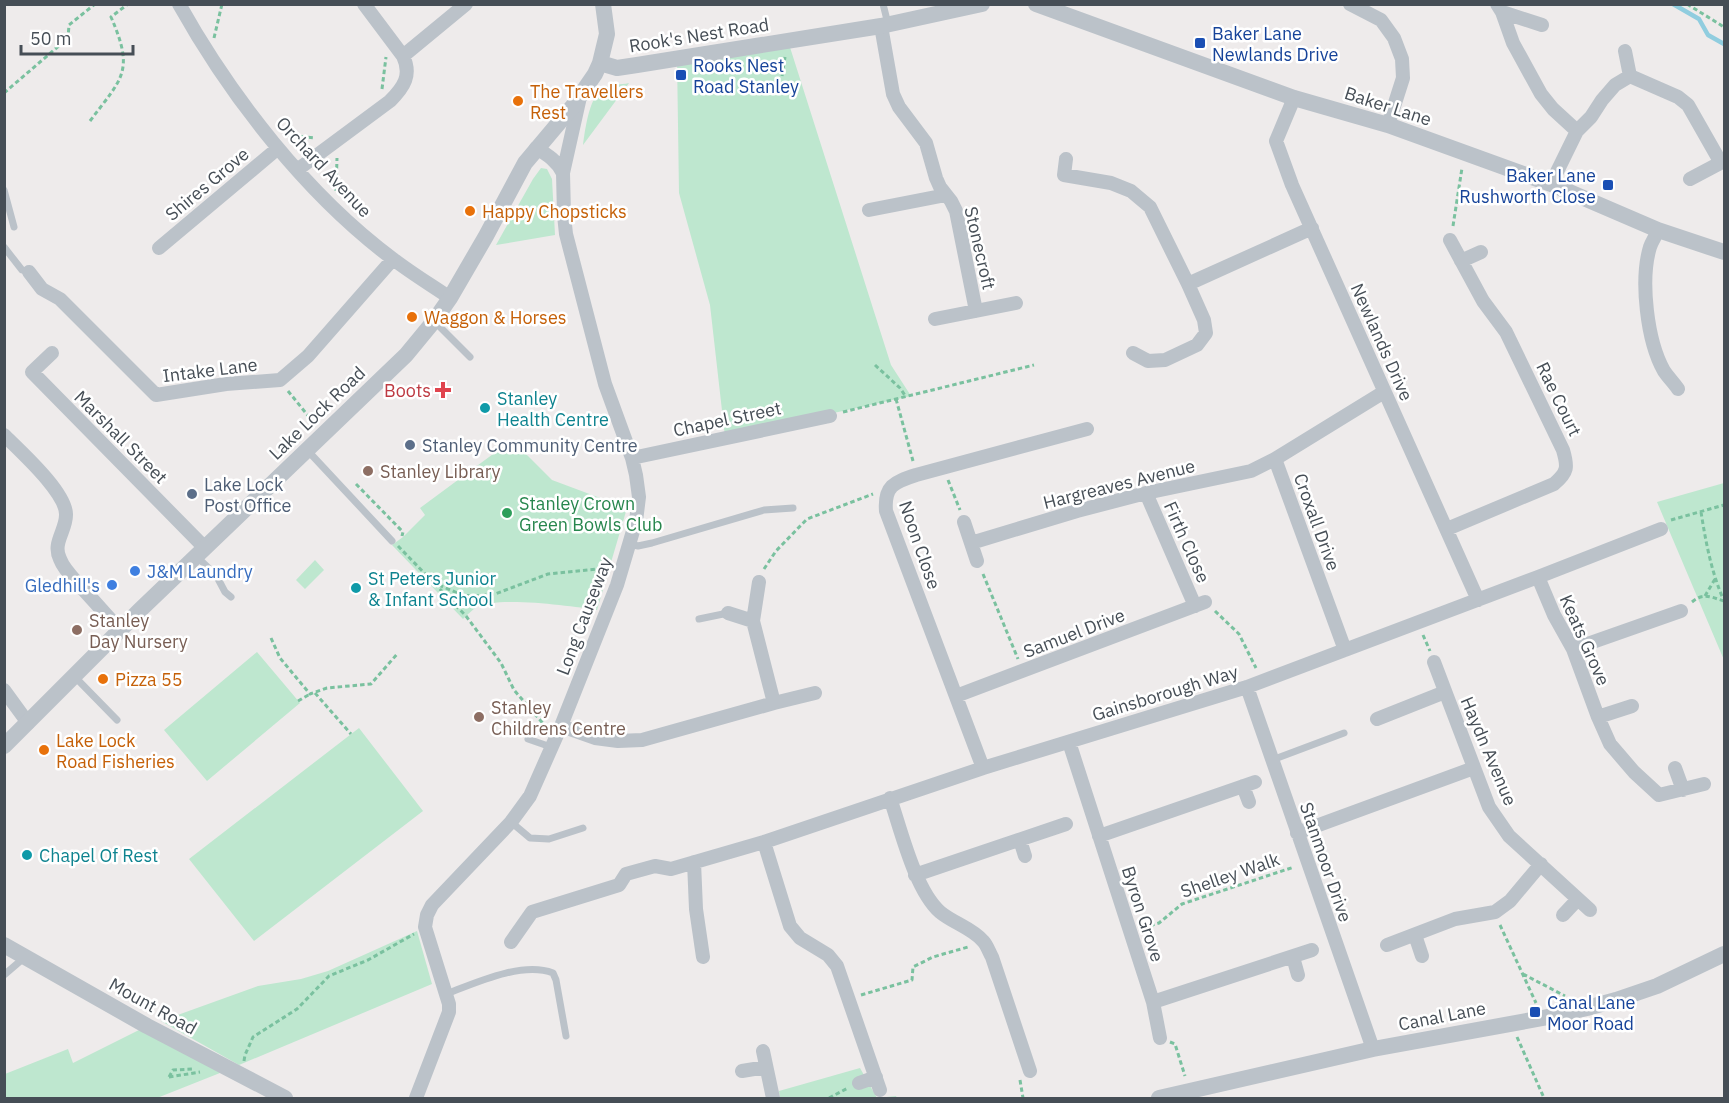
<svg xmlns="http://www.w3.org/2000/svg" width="1729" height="1103" font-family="'IBM Plex Sans',sans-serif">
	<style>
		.green { fill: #bee7cf }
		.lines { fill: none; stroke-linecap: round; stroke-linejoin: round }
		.stream { stroke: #90cddf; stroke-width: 4.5 }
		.path { stroke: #7ac19f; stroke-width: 3; stroke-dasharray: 4.5 3; stroke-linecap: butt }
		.service { stroke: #bbc2c9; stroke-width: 7 }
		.minor { stroke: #bbc2c9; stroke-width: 14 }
		.tertiary { stroke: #bbc2c9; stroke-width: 16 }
		.transit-dot { fill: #1a4fb4; stroke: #fff; stroke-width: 2 }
		.food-dot { fill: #e8710a; stroke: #fff; stroke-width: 2 }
		.health-dot { fill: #e0444e; stroke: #fff; stroke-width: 2 }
		.culture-dot { fill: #0f9aa8; stroke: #fff; stroke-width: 2 }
		.service-dot { fill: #5c6f8a; stroke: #fff; stroke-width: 2 }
		.education-dot { fill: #8d6e63; stroke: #fff; stroke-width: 2 }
		.leisure-dot { fill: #2e9e5b; stroke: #fff; stroke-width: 2 }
		.shop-dot { fill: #3f7fe0; stroke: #fff; stroke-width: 2 }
		.labels { text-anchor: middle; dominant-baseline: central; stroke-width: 5; stroke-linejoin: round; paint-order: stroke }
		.transit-label { font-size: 18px; fill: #164399; stroke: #fff; text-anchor: start }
		.street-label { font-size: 18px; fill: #464e56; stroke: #fff }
		.food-label { font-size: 18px; fill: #c56008; stroke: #fff; text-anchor: start }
		.health-label { font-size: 18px; fill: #be3a42; stroke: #fff; text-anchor: end }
		.culture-label { font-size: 18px; fill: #0d838f; stroke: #fff; text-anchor: start }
		.service-label { font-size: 18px; fill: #4e5e75; stroke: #fff; text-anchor: start }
		.education-label { font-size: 18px; fill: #785e54; stroke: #fff; text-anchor: start }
		.leisure-label { font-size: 18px; fill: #27864d; stroke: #fff; text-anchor: start }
		.shop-label { font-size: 18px; fill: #366cbe; stroke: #fff; text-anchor: start }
	</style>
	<rect width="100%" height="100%" fill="#eeebeb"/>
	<path class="green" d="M788 41 891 365 911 396 725 437 710 305 679 193 677 58Z
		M629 83 583 145C585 130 589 99 601 90 607 84 621 85 629 83Z
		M541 168 547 169 552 179 555 235 496 245 533 179Z
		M512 440 552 480 627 508 597 610C572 606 497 596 477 607 472 610 467 615 463 619L392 545 403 537 425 515 420 508Z
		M1724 483V660L1657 502Z
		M315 560 324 570 305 589 296 580Z
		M257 652 300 703 207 781 164 730Z
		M359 728 423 811 254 941 189 859Z
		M417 931 432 984 239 1065 161 1021 258 986 301 979 328 971Z
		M147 1026 230 1069 157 1098H5V1074L68 1049 73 1063Z
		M860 1068 877 1098 896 1096 897 1098H780L779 1091Z"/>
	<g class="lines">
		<path class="stream" d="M1673 4 1699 19 1708 35 1724 44"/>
		<path class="path" d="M1687 4 1724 27
			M214 38 222 4
			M782 76 785 57
			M382 89 386 57
			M4 93 68 38 69 25 95 4
			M90 121C122 78 135 72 111 17L128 4
			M286 135 315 138
			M336 191 337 158
			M1453 226 1462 168
			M875 365 900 388 906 397
			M288 391 314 423
			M896 399 913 461
			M843 412 1034 365
			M948 480 960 510
			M356 484 403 532 402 536
			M1701 512C1706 543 1711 571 1724 601
			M1671 520 1724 505
			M398 546 466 616 501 663 514 690 547 728
			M764 569 776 551 807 519 873 494
			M983 574 1018 659
			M439 585 462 595 475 596 495 594 548 574 598 569 610 562
			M1705 596 1715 579
			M1692 602C1704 592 1710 597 1724 601
			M1215 611 1239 634 1256 668
			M1423 635 1430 651
			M271 638 280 658 310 694 327 688 371 684 398 653
			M315 693 351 734
			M298 701 310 694
			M1500 925 1536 1003
			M1143 928 1159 923 1182 904 1294 867
			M1523 974 1565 996
			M861 995 912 980 913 967 933 957 968 947
			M1517 1037 1544 1098
			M1170 1042 1175 1044 1185 1076
			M244 1061 245 1055 253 1037 297 1009 329 976 368 960 414 934
			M169 1077 200 1072
			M169 1077 173 1070 193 1069
			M1020 1080 1023 1098
			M829 1098 848 1088"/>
		<path class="service" d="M883 4 888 24
			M4 190 14 227
			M4 247 22 270 29 272
			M434 321 470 357
			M308 451 392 541
			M630 544 638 546 652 543 764 510 793 508
			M196 556 216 575 225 592 231 597
			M699 619 728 613
			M74 676 117 720
			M528 739 551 747
			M1272 760 1344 733
			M511 822 530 838 549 839 583 828
			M4 975 25 957
			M446 994C475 983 522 961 553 973L556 980 566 1036"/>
		<path class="minor" d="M179 4C231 97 307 195 393 259 411 273 431 285 450 298
			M1350 4 1381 20 1394 38 1402 59 1403 78 1388 125
			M1497 4 1502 12 1513 43 1541 94 1553 109 1577 131
			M1502 12 1542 25
			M881 26 893 94 899 107 926 143 936 178 940 187 951 201 956 211 976 311
			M1625 51 1630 76
			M403 56 466 4
			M1294 98 1276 141 1292 185 1478 600
			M536 148C548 155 557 161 563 173
			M1066 159 1064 175 1111 183 1131 191 1150 207 1188 284 1204 320 1206 333 1197 345 1165 360 1148 361 1133 353
			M297 170 390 101C404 87 412 75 403 56L364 4
			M1690 179 1724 161
			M1551 184 1577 131 1591 117 1602 100 1615 85 1630 76 1678 97 1688 105 1721 163
			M869 210 946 195
			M1658 230C1656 236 1652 241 1650 247 1640 280 1647 341 1664 371 1668 377 1674 383 1678 389
			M159 248 277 149
			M1461 261 1481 252
			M29 272 42 289 60 299 156 395 226 384 280 380 308 356 393 259
			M1188 284 1312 228
			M935 319 1016 303
			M52 353 32 372 205 548
			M4 435C20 451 67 493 66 515 66 531 52 543 60 559 64 570 74 579 82 588 95 602 107 616 120 630
			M632 458 830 416
			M1146 493 1195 606
			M964 522 977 561
			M1447 529 1554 484C1568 472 1568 467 1563 450L1506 332 1483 301 1450 240
			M971 543 1077 511 1146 493 1251 471 1275 459
			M1538 577 1554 615 1573 649 1598 717 1610 744 1634 772 1659 795 1704 784
			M759 582 753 621 774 703
			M728 613 753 621
			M1573 649 1681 611
			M1345 650 1275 459 1384 392
			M1434 662 1489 807 1509 836 1590 910
			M1247 687 1373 1049
			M4 690 28 723
			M956 696 1205 602
			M1598 717 1632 706
			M1377 719 1445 692
			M561 726 595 738 618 741 642 740 774 703 815 693
			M1069 742 1153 1002 1160 1038
			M983 768 886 511C884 486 894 482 916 475L1087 429
			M1675 768 1683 790
			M1243 786 1249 802
			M890 798C901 830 915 890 940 912 953 923 972 928 983 941 987 945 989 952 992 957L1030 1071
			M1297 833 1474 768
			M1099 836 1255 782
			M1020 840 1025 856
			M764 842 790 926 800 938 828 955 837 966 880 1090
			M694 862 696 909 703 957
			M915 875 1066 824
			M1563 915 1578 899
			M1415 935 1422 956
			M511 942 532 912 619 885 626 874 655 866 671 869 764 842 983 768 1247 687 1538 577 1661 529
			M1387 945 1455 919 1495 912 1510 901 1541 864
			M1293 957 1298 975
			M1153 1002 1312 950
			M763 1051 773 1098
			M742 1071 766 1067
			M859 1083 876 1077
			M416 1098 449 1012V1004L425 927 427 915 432 905 511 822 530 796 561 726 617 585 636 521 639 497 636 475 632 458 605 384 566 234 564 215 563 173 580 97"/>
		<path class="tertiary" d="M1036 4 1294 98 1388 125 1551 184 1658 230 1724 252
			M600 63 617 68 637 65 881 26 982 4
			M4 746 140 610 406 355 434 321 450 298 486 236 525 163 573 106 595 74 600 63 607 34 603 4
			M4 945 147 1026 285 1098
			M1159 1098 1373 1049 1543 1018 1587 1008 1616 1000 1657 986 1724 954"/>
	</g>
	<g class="transit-dot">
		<rect x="1194" y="37" width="12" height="12" rx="3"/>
		<rect x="675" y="69" width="12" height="12" rx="3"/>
		<rect x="1602" y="179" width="12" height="12" rx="3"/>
		<rect x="1529" y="1006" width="12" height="12" rx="3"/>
	</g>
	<g class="food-dot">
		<circle cx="518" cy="101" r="6"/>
		<circle cx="470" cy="211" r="6"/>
		<circle cx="412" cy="317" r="6"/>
		<circle cx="103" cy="679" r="6"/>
		<circle cx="44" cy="750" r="6"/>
	</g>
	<path class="health-dot" d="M440 381h6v6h6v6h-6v6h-6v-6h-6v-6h6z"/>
	<g class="culture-dot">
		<circle cx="485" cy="408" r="6"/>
		<circle cx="356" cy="588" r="6"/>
		<circle cx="27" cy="855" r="6"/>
	</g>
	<g class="service-dot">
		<circle cx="410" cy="445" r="6"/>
		<circle cx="192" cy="494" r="6"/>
	</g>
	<g class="education-dot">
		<circle cx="368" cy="471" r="6"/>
		<circle cx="77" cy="630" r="6"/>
		<circle cx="479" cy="717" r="6"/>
	</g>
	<circle class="leisure-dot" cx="507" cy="513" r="6"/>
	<g class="shop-dot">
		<circle cx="135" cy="571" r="6"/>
		<circle cx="112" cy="585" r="6"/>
	</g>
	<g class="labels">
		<g class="transit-label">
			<text x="1212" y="33">Baker Lane<tspan x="1212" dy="21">Newlands Drive</tspan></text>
			<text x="693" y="65">Rooks Nest<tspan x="693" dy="21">Road Stanley</tspan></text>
			<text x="1596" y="175" text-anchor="end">Baker Lane<tspan x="1596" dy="21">Rushworth Close</tspan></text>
			<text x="1547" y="1002">Canal Lane<tspan x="1547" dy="21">Moor Road</tspan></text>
		</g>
		<g class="street-label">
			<text transform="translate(699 35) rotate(-9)">Rook's Nest Road</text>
			<text transform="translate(1388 106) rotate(18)">Baker Lane</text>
			<text transform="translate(324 167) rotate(47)">Orchard Avenue</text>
			<text transform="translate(207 184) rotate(-40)">Shires Grove</text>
			<text transform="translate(980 248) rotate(77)">Stonecroft</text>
			<text transform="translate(1382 342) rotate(66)">Newlands Drive</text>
			<text transform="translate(210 370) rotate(-7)">Intake Lane</text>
			<text transform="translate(1559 399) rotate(64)">Rae Court</text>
			<text transform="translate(317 413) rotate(-44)">Lake Lock Road</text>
			<text transform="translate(727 419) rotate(-12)">Chapel Street</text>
			<text transform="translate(121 437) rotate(45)">Marshall Street</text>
			<text transform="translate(1119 484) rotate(-14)">Hargreaves Avenue</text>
			<text transform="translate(1317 522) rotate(70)">Croxall Drive</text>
			<text transform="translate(1187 542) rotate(66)">Firth Close</text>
			<text transform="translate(920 545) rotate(71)">Noon Close</text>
			<text transform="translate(584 616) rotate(-69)">Long Causeway</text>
			<text transform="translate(1074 633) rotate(-21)">Samuel Drive</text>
			<text transform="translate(1585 640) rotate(66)">Keats Grove</text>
			<text transform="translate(1165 693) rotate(-17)">Gainsborough Way</text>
			<text transform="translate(1489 751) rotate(67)">Haydn Avenue</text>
			<text transform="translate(1326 862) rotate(71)">Stanmoor Drive</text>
			<text transform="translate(1230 875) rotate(-19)">Shelley Walk</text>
			<text transform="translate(1143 914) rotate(72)">Byron Grove</text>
			<text transform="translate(153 1006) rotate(29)">Mount Road</text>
			<text transform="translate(1442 1016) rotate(-11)">Canal Lane</text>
		</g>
		<g class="food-label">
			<text x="530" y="91">The Travellers<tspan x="530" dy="21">Rest</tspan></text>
			<text x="482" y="211">Happy Chopsticks</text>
			<text x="424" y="317">Waggon &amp; Horses</text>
			<text x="115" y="679">Pizza 55</text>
			<text x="56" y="740">Lake Lock<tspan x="56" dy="21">Road Fisheries</tspan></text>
		</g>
		<g class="health-label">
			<text x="431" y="390">Boots</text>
		</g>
		<g class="culture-label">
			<text x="497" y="398">Stanley<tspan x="497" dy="21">Health Centre</tspan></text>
			<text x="368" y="578">St Peters Junior<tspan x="368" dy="21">&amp; Infant School</tspan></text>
			<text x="39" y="855">Chapel Of Rest</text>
		</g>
		<g class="service-label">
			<text x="422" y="445">Stanley Community Centre</text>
			<text x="204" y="484">Lake Lock<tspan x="204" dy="21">Post Office</tspan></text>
		</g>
		<g class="education-label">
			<text x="380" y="471">Stanley Library</text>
			<text x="89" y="620">Stanley<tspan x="89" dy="21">Day Nursery</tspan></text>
			<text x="491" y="707">Stanley<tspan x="491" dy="21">Childrens Centre</tspan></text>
		</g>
		<g class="leisure-label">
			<text x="519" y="503">Stanley Crown<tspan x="519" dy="21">Green Bowls Club</tspan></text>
		</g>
		<g class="shop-label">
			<text x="147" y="571">J&amp;M Laundry</text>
			<text x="100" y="585" text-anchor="end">Gledhill's</text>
		</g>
	</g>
	<rect width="1729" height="1103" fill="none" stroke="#464e56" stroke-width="12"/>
	<path d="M21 45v9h112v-9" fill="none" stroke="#464e56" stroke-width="3"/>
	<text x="30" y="45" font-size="18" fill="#464e56" stroke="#ffffff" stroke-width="4.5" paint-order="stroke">50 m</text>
</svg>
